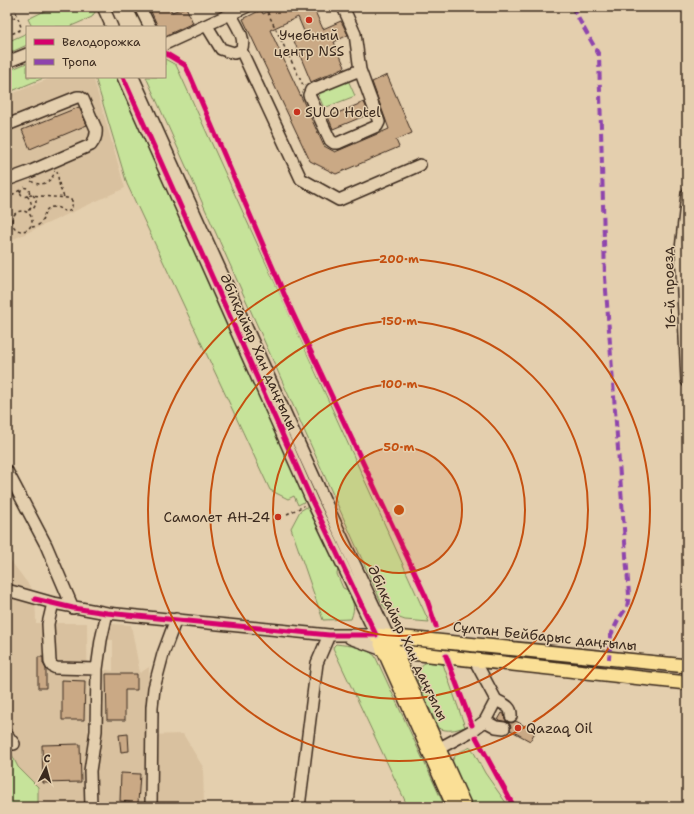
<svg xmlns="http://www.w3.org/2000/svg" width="694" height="814" font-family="'Shantell Sans',sans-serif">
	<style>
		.built { fill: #d9c19f }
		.green { fill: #c6e39a; stroke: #80865c }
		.building { fill: #caa985; stroke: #3b2a1e }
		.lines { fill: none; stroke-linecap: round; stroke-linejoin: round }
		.minor-casing { stroke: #3b2a1e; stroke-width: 14 }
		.major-casing { stroke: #3b2a1e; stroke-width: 16 }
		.path { stroke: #3b2a1e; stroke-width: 1.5; stroke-dasharray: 3 3; stroke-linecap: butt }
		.minor { stroke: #e4cfae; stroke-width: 11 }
		.major { stroke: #fadf96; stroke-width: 13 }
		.quiet { stroke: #8e44ad; stroke-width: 4; stroke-dasharray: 8 4; stroke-linecap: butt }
		.cycleway-casing { stroke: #e4cfae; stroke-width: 8 }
		.cycleway { stroke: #d6006c; stroke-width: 5 }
		.ring { fill: none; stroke: #c55010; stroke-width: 2 }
		.poi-dot { fill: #c8321e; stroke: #e4cfae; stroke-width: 1.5 }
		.labels { text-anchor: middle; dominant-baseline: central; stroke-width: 3; stroke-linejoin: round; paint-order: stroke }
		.poi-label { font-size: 14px; fill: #3b2a1e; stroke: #e4cfae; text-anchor: start }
		.street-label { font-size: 14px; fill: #3b2a1e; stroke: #e4cfae }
		.centre { fill: #c55010; stroke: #e4cfae; stroke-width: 2 }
		.ring-label { font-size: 12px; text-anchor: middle; font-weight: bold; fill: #c55010; stroke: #e4cfae; stroke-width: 3; stroke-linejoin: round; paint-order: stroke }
	</style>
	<rect width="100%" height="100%" fill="#e4cfae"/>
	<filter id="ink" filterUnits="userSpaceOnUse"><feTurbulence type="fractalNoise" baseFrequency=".025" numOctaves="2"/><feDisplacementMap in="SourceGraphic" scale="8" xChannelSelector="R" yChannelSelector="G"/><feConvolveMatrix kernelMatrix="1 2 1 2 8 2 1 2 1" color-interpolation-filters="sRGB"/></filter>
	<g filter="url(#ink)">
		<path class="built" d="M53 77H93L125 188 7 242V96Z
			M7 556 35 593 36 623H87L88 731 100 733 102 673 106 670 113 671V640H107V628L111 624 131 625 140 673 149 667V735L183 734 203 767 204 807H7Z"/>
		<path class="green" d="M53 7H95V12L92 17 69 27H32L28 19Z
			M27 33V45L7 54V42Z
			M165 59 176 65 429 622 405 620 391 615 382 604 146 77H165Z
			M27 63V77H46L7 93V71Z
			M95 77H116L308 500 298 505 294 496 288 499 270 490 127 184Z
			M348 80 355 96 324 108 317 92Z
			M310 505 338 569 337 574 343 588 348 590C353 602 356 606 351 619L323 620 291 528 300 511Z
			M336 644C350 646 364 646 375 656L445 807H408L333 648 334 646Z
			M429 661 443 664 465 727C455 730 448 732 438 728L416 677C418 669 420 665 429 661Z
			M7 745 18 767 38 787V807H7Z
			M471 747 485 773 509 807H472L452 763C454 753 462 751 471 747Z"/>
		<path class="building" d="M149 7H169L172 12 186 7 193 23 165 36V27H158Z
			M279 7H313L323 29 341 21 348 35 334 42 345 67 311 82 294 41 306 36 298 17 270 30 324 146 335 152 389 129 372 82 387 75 412 133 396 140 399 147 336 174 310 161 243 19 261 10 263 14Z
			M364 102 369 114 333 129 328 117Z
			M79 107 87 125 30 149 22 130Z
			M38 657H43V663L46 669V688H38Z
			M106 674H137V690H125V720H107Z
			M62 680 85 681 84 720H62Z
			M502 713 504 714 505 719 507 722 512 723 516 721 535 732 530 741 510 730 511 726 508 722 498 720Z
			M128 734 129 751 121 752 119 735Z
			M80 744 81 782 43 783 42 745Z
			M121 773 140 774 138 803 120 801Z"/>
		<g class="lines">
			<g class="minor-casing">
				<path id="minor" d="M103 7 112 27
					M140 7 150 27
					M343 7 355 34 360 70 379 122 377 126 338 143H334L330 140 309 95 311 90 360 70
					M231 15C236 25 247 39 241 50L301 179 339 200 420 165
					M207 26 221 49 234 53 241 50
					M165 44 246 7
					M7 62 27 54
					M133 77 324 499 388 636
					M7 125 77 97H80L83 99 96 129C97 136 95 140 91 145L29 172 7 180
					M687 194 681 249 687 381
					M7 471 46 545 73 608
					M7 590 53 603 107 613 329 635H376L312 501 123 77
					M53 603 48 624 50 662 52 666 56 668 97 669
					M350 638 383 650
					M496 700C503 704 512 706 511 716
					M485 721 496 727 504 728
					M7 735 14 744
					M438 749 473 730 485 721 496 700 474 659
					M91 807 90 771 96 731 97 669 101 640 107 613
					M151 807 152 707 154 688 163 654 176 619
					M299 807 317 663 329 635"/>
			</g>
			<g class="major-casing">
				<path id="major" d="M376 635 687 666
					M381 644 454 807
					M392 645 465 807
					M383 650 687 683"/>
			</g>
			<path class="path" d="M265 7 303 85
				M7 21 17 16
				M7 36 20 30 21 27 15 9 12 7
				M57 171 60 188 64 197
				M31 181C41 188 52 182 55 171
				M20.5 192a4.5 4.5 0 1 1 9 0a4.5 4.5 0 1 1-9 0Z
				M29 195 67 198 70 199 73 202 71 210 67 212C62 211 59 207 55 207 38 206 50 227 30 227
				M27 196C31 200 33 205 29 210
				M7 198 20 190
				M28 210 33 209C37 204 37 200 33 195
				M12 221a10 10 0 1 1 20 0a10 10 0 1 1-20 0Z
				M287 514 304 506"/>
			<use href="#minor" class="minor"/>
			<use href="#major" class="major"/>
			<path class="quiet" d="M572 7 599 55 605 277 629 595 627 607 618 620 611 635 609 659"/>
			<g class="cycleway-casing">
				<path id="cycleway" d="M165 53 185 65 189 73 288 303 426 597 436 626
					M35 599 73 608 107 613 329 635H376L312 501 123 77
					M446 656 472 725
					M476 737 514 807"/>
			</g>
			<use href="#cycleway" class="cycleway"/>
		</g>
	</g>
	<circle cx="399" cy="510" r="63" fill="#c55010" fill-opacity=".12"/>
	<g class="ring">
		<circle cx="399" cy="510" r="63"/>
		<circle cx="399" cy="510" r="126"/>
		<circle cx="399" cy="510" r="189"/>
		<circle cx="399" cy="510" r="251"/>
	</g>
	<g class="poi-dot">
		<circle cx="309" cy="20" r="4"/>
		<circle cx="297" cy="112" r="4"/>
		<circle cx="278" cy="517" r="4"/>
		<circle cx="518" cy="728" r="4"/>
	</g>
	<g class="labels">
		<g class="poi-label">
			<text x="309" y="35" text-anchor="middle">Учебный<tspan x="309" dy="16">центр NSS</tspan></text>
			<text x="305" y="112">SULO Hotel</text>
			<text x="270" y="517" text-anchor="end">Самолет АН-24</text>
			<text x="526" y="728">Qazaq Oil</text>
		</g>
		<g class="street-label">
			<text transform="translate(669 288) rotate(-92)">16-й проезд</text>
			<text transform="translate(259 352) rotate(66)">Әбілқайыр Хан даңғылы</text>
			<text transform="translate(545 636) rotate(6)">Сұлтан Бейбарыс даңғылы</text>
			<text transform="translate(408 643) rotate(65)">Әбілқайыр Хан даңғылы</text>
		</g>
	</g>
	<circle cx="399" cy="510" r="6" class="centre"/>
	<g class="ring-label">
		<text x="399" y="263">200 m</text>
		<text x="399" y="325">150 m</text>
		<text x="399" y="388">100 m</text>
		<text x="399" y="451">50 m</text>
	</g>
	<rect width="694" height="814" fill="none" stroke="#e4cfae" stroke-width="24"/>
	<rect x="12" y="12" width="670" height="790" fill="none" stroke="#3b2a1e" stroke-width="1.5" filter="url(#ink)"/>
	<rect x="26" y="26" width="140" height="52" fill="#e4cfae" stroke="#a08d74"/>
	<rect x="34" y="39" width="20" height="6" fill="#d6006c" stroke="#a08d74"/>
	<text x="62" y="46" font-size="12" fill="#3b2a1e">Велодорожка</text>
	<rect x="34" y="59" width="20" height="6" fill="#8e44ad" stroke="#a08d74"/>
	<text x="62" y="66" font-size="12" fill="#3b2a1e">Тропа</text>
	<g transform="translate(46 768) rotate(6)" stroke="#e4cfae" stroke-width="3" paint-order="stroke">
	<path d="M0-3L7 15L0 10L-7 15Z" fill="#3b2a1e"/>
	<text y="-6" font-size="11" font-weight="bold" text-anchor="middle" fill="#3b2a1e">С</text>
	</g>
</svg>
